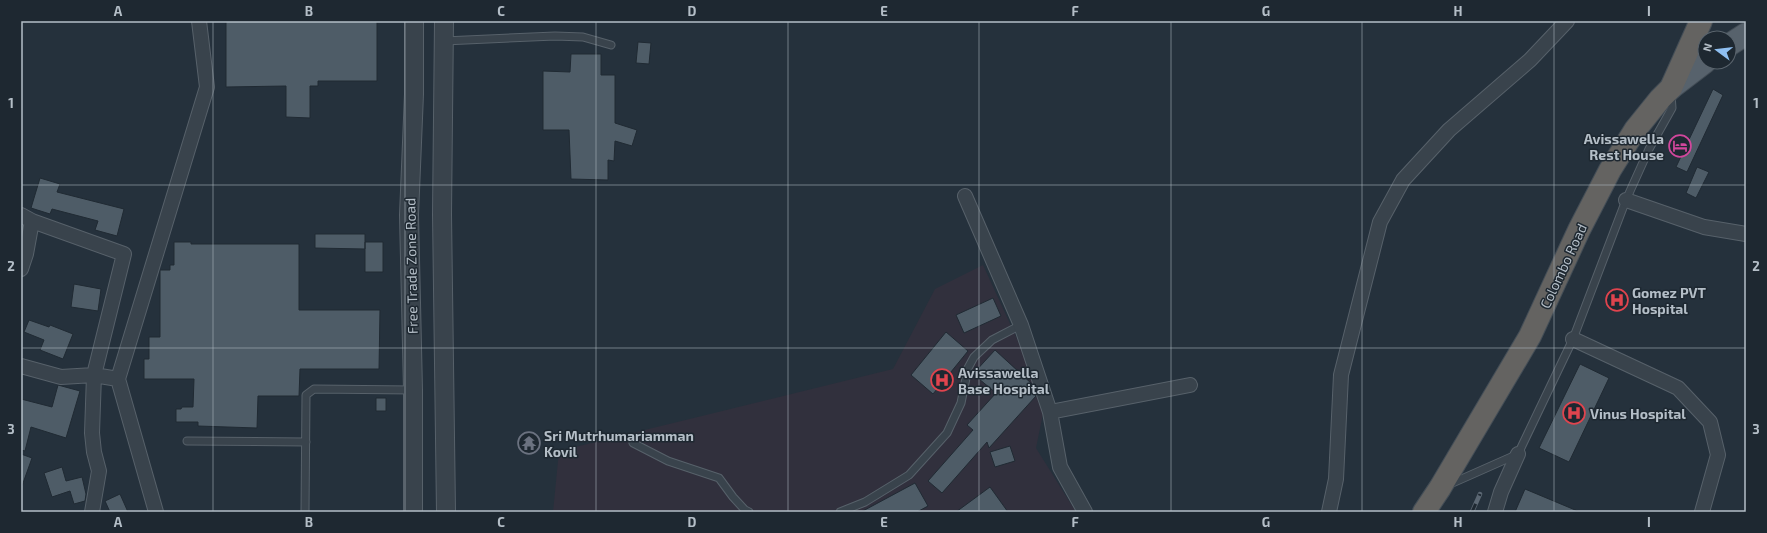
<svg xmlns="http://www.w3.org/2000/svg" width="1767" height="533" font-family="'Exo 2',sans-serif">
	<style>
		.medical { fill: #31303d }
		.building { fill: #4e5c67; stroke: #202a33 }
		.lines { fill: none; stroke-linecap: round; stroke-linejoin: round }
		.service-casing { stroke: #57616a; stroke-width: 9 }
		.minor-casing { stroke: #57616a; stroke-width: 16 }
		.tertiary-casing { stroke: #57616a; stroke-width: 20 }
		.primary-casing { stroke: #424c55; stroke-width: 24 }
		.trunk-casing { stroke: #444e57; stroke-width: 24 }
		.service { stroke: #39434c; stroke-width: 7 }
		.minor { stroke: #39434c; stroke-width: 14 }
		.tertiary { stroke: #39434c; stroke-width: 18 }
		.primary { stroke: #57626c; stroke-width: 22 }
		.trunk { stroke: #646361; stroke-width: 22 }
		.rail-casing { stroke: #5b6773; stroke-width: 4.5 }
		.rail { stroke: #1e2831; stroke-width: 3; stroke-dasharray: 9; stroke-linecap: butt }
		.grid { fill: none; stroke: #b4bec7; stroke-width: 1; stroke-opacity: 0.55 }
		.labels { text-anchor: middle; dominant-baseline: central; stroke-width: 3; stroke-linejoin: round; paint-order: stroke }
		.poi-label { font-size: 14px; font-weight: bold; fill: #b4bec7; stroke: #1e2831; text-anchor: start }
		.street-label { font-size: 14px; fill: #b4bec7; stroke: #1e2831 }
		.neatline { fill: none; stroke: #b4bec7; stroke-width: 1.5 }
		.grid-label { font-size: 13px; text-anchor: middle; font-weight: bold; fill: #b4bec7 }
	</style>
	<rect width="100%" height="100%" fill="#25313c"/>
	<path class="medical" d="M983 265 1041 391 1044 409 1036 448 1076 512H553L559 451 893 369 935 289Z"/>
	<path class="building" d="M226 21H377V81H318V86H310V118L286 117V86L226 87Z
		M638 42 651 43 649 64 636 63Z
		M571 54H601V75H615V123L637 130 632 146 615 141 614 161 608 160V180L571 179 569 130H543V71L570 72Z
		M1713 89 1723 95 1687 172 1676 167Z
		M1697 167 1709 172 1696 198 1686 193Z
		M40 178 60 184 57 192 124 209 117 236 95 230 98 221 52 209 50 214 31 208Z
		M315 234H365V249L315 248Z
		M174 242H191V244H299V310H380L379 369H300L299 396H258L257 428 198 426V422H176V409H181L182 407H193L194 379H144V359H149V337H160V270H170V265H174Z
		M365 242H383V272H365Z
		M74 284 101 289 98 311 71 307Z
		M993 298 1001 316 964 333 956 315Z
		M29 320 49 327 50 325 73 334 63 359 40 350 44 340 24 332Z
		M946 332 968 351 933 394 911 375Z
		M995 350 1032 384 1036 396 989 448 987 442 942 493 928 481 973 430 967 425 996 393 973 374Z
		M1580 364 1609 378 1569 462 1539 448Z
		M58 385 80 391 66 438 31 427 25 451 21 450V399L52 407Z
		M376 398H386V411H376Z
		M1010 446 1015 461 995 467 990 452Z
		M21 454 32 458 22 486H21Z
		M62 467 66 481 82 477 86 494 85 501 74 504 70 491 52 497 44 473Z
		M915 483 928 506 917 512H861Z
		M990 487 1008 512H956Z
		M1525 489 1580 512H1515Z
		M120 494 128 512H110L105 501Z"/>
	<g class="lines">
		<g class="service-casing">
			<path id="service" d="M444 41 555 36 583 37 611 45
				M187 441 306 442
				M633 443 668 461 719 478 733 497 745 510 749 512
				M1448 485 1518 454 1573 339 1626 200 1649 149 1672 108 1671 94
				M305 512 306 395 314 389 413 390
				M840 512 865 502 909 475 947 433 961 403 968 368 974 357 992 340 1021 325"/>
		</g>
		<g class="minor-casing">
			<path id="minor" d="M965 196 1021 325 1050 412 1060 467 1085 512
				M1626 200 1704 227 1746 234
				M21 215 32 221 26 254 21 269
				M32 221 124 254 94 375 92 433 94 452 99 471 92 512
				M1573 339 1678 388 1710 422 1718 455 1702 512
				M21 366 61 377 94 375 118 379
				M1050 412 1190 385
				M156 512 118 379 207 87 199 21
				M1329 512 1336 479 1341 375 1380 222 1403 180 1449 130 1530 60 1567 21
				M1495 512 1501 492 1518 454"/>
		</g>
		<g class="tertiary-casing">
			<path id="tertiary" d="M444 21 442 214 446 512
				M413 512V390L409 215 414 94V21"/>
		</g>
		<g class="primary-casing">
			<path id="primary" d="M1729 45 1746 34
				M1671 88 1705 62"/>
		</g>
		<g class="trunk-casing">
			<path id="trunk" d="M1424 512 1440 488 1530 336 1579 230 1610 170 1635 130 1660 99 1671 88 1701 21"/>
		</g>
		<use href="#service" class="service"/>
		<use href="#minor" class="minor"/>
		<use href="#tertiary" class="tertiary"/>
		<use href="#primary" class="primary"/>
		<use href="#trunk" class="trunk"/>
		<g class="rail-casing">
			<path id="rail" d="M1472 512 1480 494"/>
		</g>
		<use href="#rail" class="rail"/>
	</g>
	<path class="grid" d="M213 21V512M405 21V512M596 21V512M788 21V512M979 21V512M1171 21V512M1362 21V512M1554 21V512M21 185H1746M21 348H1746"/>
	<defs>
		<g id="hotel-ring" transform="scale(1.15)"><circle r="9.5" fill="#1e2831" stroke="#d1479c" stroke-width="1.5"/><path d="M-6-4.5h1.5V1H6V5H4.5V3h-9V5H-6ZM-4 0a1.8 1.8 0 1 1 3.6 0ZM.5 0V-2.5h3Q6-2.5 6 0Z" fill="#d1479c"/></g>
		<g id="hospital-ring" transform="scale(1.15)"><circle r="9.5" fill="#1e2831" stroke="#e0444e" stroke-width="1.5"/><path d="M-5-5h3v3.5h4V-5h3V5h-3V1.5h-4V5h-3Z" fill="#e0444e"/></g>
		<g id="temple-ring" transform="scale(1.15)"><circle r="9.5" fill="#1e2831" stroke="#6b7280" stroke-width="1.5"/><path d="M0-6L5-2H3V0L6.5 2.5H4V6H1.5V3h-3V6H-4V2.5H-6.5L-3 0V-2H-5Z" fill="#6b7280"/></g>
	</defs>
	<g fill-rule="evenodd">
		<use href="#hotel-ring" x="1680" y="146"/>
		<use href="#hospital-ring" x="1617" y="300"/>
		<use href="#hospital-ring" x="942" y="380"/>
		<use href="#hospital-ring" x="1574" y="413"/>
		<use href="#temple-ring" x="529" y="443"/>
	</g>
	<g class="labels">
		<g class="poi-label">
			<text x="1664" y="138" text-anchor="end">Avissawella<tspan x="1664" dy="16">Rest House</tspan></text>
			<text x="1632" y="292">Gomez PVT<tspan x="1632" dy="16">Hospital</tspan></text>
			<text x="958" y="372">Avissawella<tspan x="958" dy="16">Base Hospital</tspan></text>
			<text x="1590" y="413">Vinus Hospital</text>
			<text x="544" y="435">Sri Mutrhumariamman<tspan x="544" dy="16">Kovil</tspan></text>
		</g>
		<g class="street-label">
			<text transform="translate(411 266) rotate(-91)">Free Trade Zone Road</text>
			<text transform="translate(1563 266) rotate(-65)">Colombo Road</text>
		</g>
	</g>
	<rect width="1767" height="533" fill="none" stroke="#1e2831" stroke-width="44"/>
	<g transform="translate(1717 50) rotate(285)"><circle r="19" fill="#1e2831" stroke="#5a646d"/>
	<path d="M0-3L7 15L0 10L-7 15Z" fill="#8fbff1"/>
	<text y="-6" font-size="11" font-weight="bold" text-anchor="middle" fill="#b4bec7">N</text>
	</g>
	<rect x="22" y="22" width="1723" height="489" class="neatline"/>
	<g class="grid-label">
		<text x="118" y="16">A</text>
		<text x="309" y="16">B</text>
		<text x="501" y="16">C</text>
		<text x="692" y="16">D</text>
		<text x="884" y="16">E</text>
		<text x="1075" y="16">F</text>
		<text x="1266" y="16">G</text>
		<text x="1458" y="16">H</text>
		<text x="1649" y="16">I</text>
		<text x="11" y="108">1</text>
		<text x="1756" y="108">1</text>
		<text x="11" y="271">2</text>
		<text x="1756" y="271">2</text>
		<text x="11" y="434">3</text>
		<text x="1756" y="434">3</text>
		<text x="118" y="527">A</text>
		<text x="309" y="527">B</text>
		<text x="501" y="527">C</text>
		<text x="692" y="527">D</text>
		<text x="884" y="527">E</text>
		<text x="1075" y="527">F</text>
		<text x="1266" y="527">G</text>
		<text x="1458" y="527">H</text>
		<text x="1649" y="527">I</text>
	</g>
</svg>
